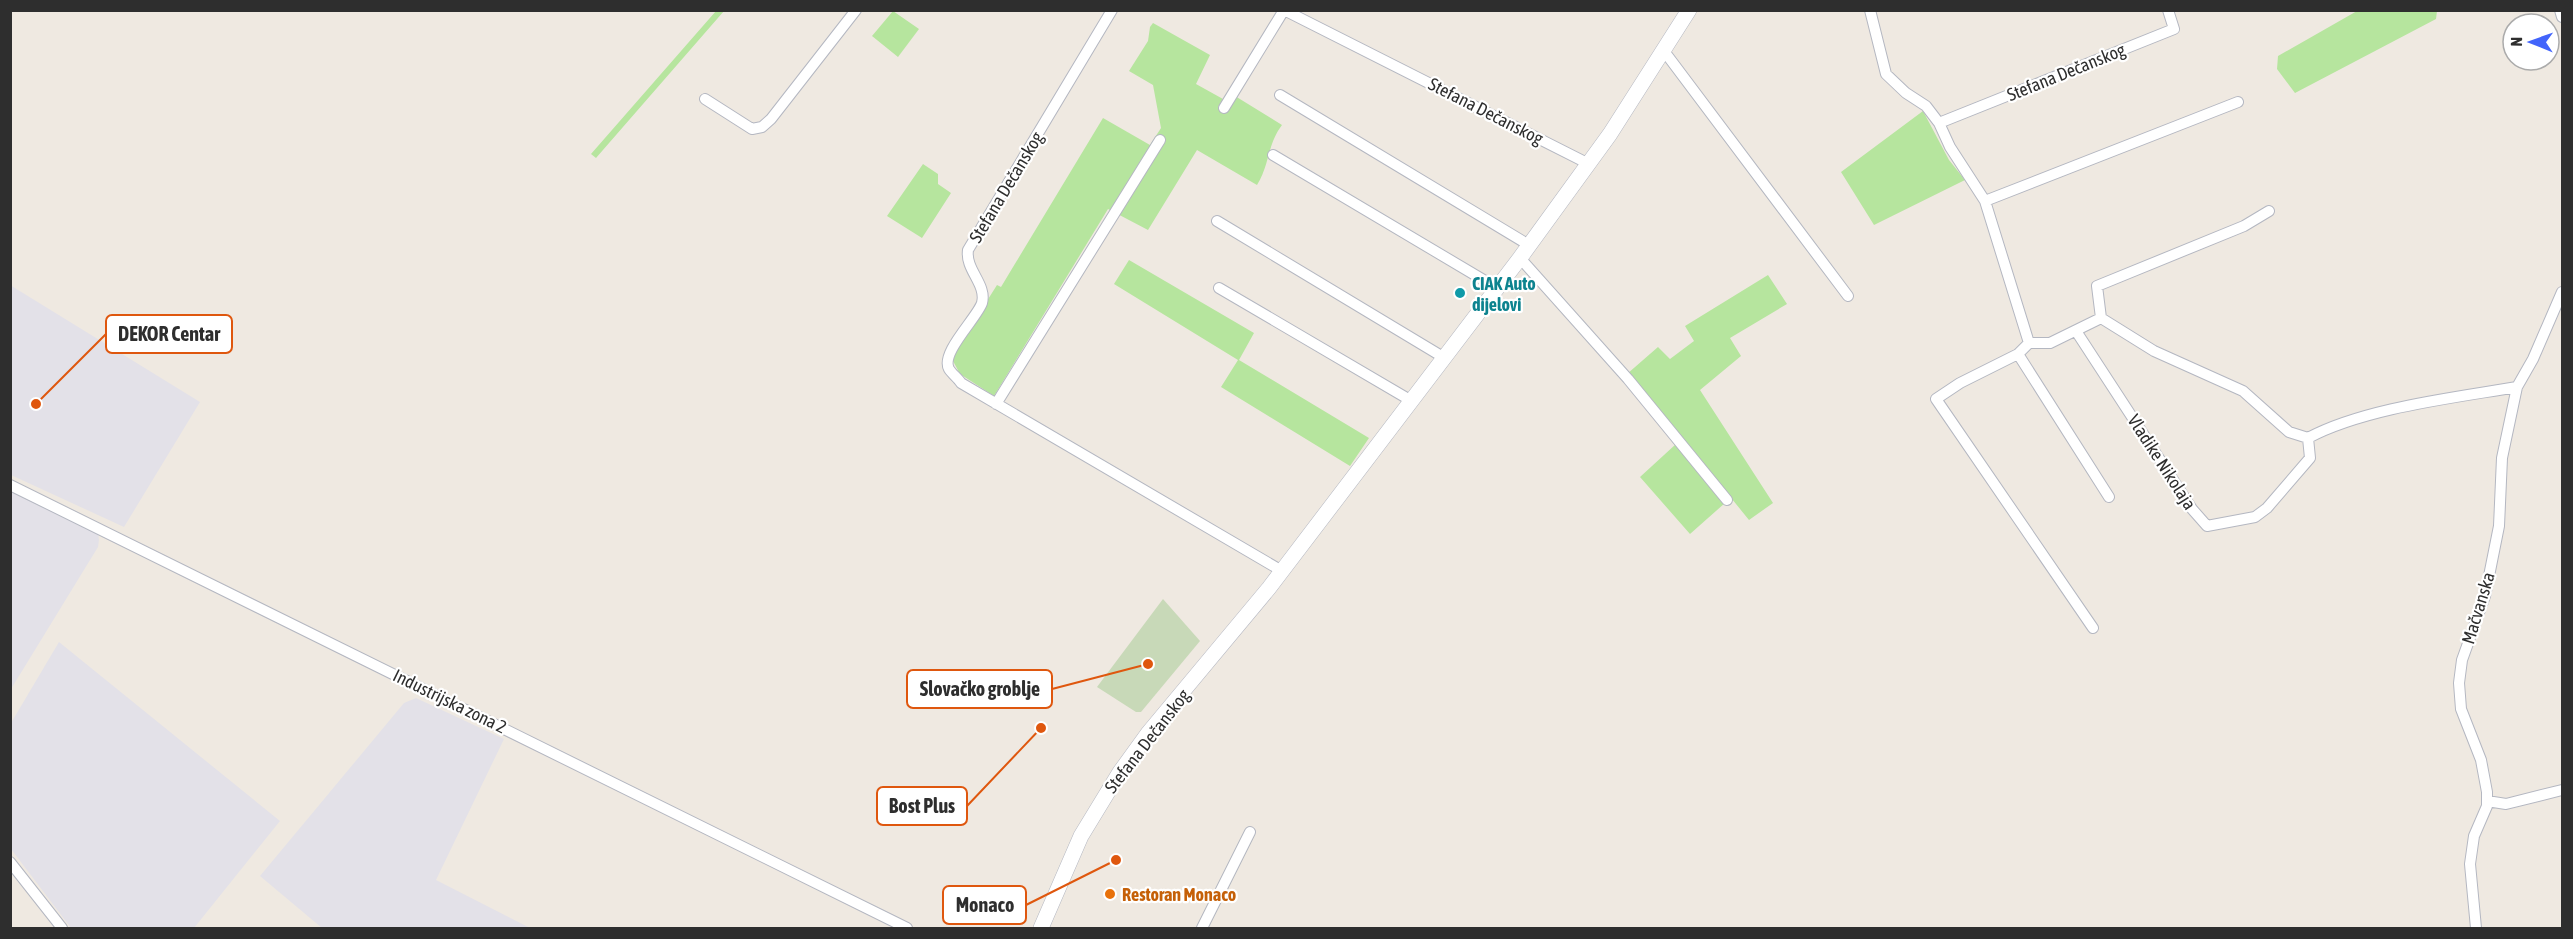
<svg xmlns="http://www.w3.org/2000/svg" width="2573" height="939" font-family="'Asap Condensed',sans-serif">
	<style>
		.industrial { fill: #e3e1e8 }
		.green { fill: #b6e59e }
		.cemetery { fill: #c8d9b8 }
		.lines { fill: none; stroke-linecap: round; stroke-linejoin: round }
		.street-casing { stroke: #b4b7c1; stroke-width: 12 }
		.secondary-casing { stroke: #b4b7c1; stroke-width: 16 }
		.street { stroke: #fff; stroke-width: 10 }
		.secondary { stroke: #fff; stroke-width: 15 }
		.culture-dot { fill: #0f9aa8; stroke: #fff; stroke-width: 2 }
		.food-dot { fill: #e8710a; stroke: #fff; stroke-width: 2 }
		.labels { text-anchor: middle; dominant-baseline: central; stroke-width: 4.5; stroke-linejoin: round; paint-order: stroke }
		.street-label { font-size: 18px; fill: #2e2e2e; stroke: #fff }
		.culture-label { font-size: 18px; font-weight: bold; fill: #0d838f; stroke: #fff; text-anchor: start }
		.food-label { font-size: 18px; font-weight: bold; fill: #c56008; stroke: #fff; text-anchor: start }
		.leader { fill: none; stroke: #df570e; stroke-width: 2 }
		.callout-dot { fill: #df570e; stroke: #fff; stroke-width: 2 }
		.callout { fill: #fff; stroke: #df570e; stroke-width: 2 }
		.callout-label { font-size: 20px; text-anchor: middle; font-weight: bold; fill: #2e2e2e }
	</style>
	<rect width="100%" height="100%" fill="#efe9e1"/>
	<path class="industrial" d="M10 285 200 402 124 527 11 475Z
		M11 492 98 533 99 540 98 547 11 689Z
		M59 642 280 821 194 928H71L11 849V723Z
		M416 698 504 739 436 880 530 928H322L260 876 404 703Z"/>
	<path class="green" d="M716 11H724L596 158 591 154Z
		M893 11 919 29 898 57 872 36Z
		M2357 11H2437L2436 19 2295 93 2277 69 2278 56Z
		M1153 23 1210 55 1196 84 1223 99 1218 107 1225 112 1235 96 1282 125C1267 145 1270 164 1257 185L1197 150 1148 230 1108 209 994 396 960 374 953 361 956 350 997 285 1001 287 1103 118 1150 145 1161 128 1153 85 1129 71 1148 41 1150 27Z
		M1923 111 1949 160 1965 180 1874 225 1841 172Z
		M923 164 938 174V184L951 193 922 238 887 216Z
		M1129 260 1254 333 1239 360 1369 438 1350 466 1221 387 1238 360 1114 284Z
		M1768 275 1787 304 1730 338 1741 356 1700 390 1773 503 1749 520 1667 419 1627 374 1658 347 1670 359 1694 341 1685 326Z
		M1676 444 1725 503 1690 534 1640 477Z"/>
	<path class="cemetery" d="M1163 599 1200 641 1141 712H1136L1097 687Z"/>
	<g class="lines">
		<g class="street-casing">
			<path id="street" d="M1112 10 968 250C965 270 987 284 982 303 977 318 940 353 949 369 952 374 958 378 961 383L1282 571
				M1284 10 1589 164
				M1870 10 1886 74 1906 93 1926 106 1939 123 1950 147 1985 201 2029 343 2018 354 1960 383 1936 399 2093 628
				M2560 10 2562 17
				M1664 51 1848 296
				M1280 95 1529 245
				M705 99 752 129 762 127 771 119 856 10
				M1224 108 1284 10
				M1939 123 2174 29 2168 10
				M1273 155 1497 288
				M1985 201 2238 102
				M2269 211 2244 226 2097 286 2101 318 2154 351 2243 391 2289 432 2308 438C2364 408 2453 398 2517 387
				M1217 221 1443 357
				M1520 258 1628 379 1727 500
				M1219 288 1410 400
				M2076 331 2192 509 2207 526 2255 517 2267 508 2310 458 2308 438
				M2029 343H2050L2101 318
				M2018 354 2109 497
				M996 404 1160 140
				M10 485 907 928
				M2487 801 2506 804 2562 790
				M10 862 62 928
				M1202 928 1250 832
				M2476 928 2470 864 2474 836 2487 806V792L2481 760 2461 709 2459 683 2462 660 2485 596 2499 526 2502 458 2517 387 2533 359 2562 292"/>
		</g>
		<g class="secondary-casing">
			<path id="secondary" d="M1041 928 1081 836 1120 772 1149 732 1269 588 1520 258 1610 134 1689 10"/>
		</g>
		<use href="#street" class="street"/>
		<use href="#secondary" class="secondary"/>
	</g>
	<circle class="culture-dot" cx="1460" cy="293" r="6"/>
	<circle class="food-dot" cx="1110" cy="894" r="6"/>
	<g class="labels">
		<g class="street-label">
			<text transform="translate(2066 72) rotate(-22)">Stefana Dečanskog</text>
			<text transform="translate(1486 111) rotate(27)">Stefana Dečanskog</text>
			<text transform="translate(1006 187) rotate(-59)">Stefana Dečanskog</text>
			<text transform="translate(2162 462) rotate(57)">Vladike Nikolaja</text>
			<text transform="translate(2478 608) rotate(-73)">Mačvanska</text>
			<text transform="translate(450 701) rotate(26)">Industrijska zona 2</text>
			<text transform="translate(1147 741) rotate(-52)">Stefana Dečanskog</text>
		</g>
		<g class="culture-label">
			<text x="1472" y="283">CIAK Auto<tspan x="1472" dy="21">dijelovi</tspan></text>
		</g>
		<g class="food-label">
			<text x="1122" y="894">Restoran Monaco</text>
		</g>
	</g>
	<path class="leader" d="M36 404L106 334M1148 664L1052 689M1041 728L967 806M1116 860L1026 905"/>
	<g class="callout-dot">
		<circle cx="36" cy="404" r="6"/>
		<circle cx="1148" cy="664" r="6"/>
		<circle cx="1041" cy="728" r="6"/>
		<circle cx="1116" cy="860" r="6"/>
	</g>
	<g class="callout">
		<rect x="106" y="315" width="126" height="38" rx="6"/>
		<rect x="907" y="670" width="145" height="38" rx="6"/>
		<rect x="877" y="787" width="90" height="38" rx="6"/>
		<rect x="943" y="886" width="83" height="38" rx="6"/>
	</g>
	<g class="callout-label">
		<text x="169" y="341">DEKOR Centar</text>
		<text x="980" y="696">Slovačko groblje</text>
		<text x="922" y="813">Bost Plus</text>
		<text x="985" y="912">Monaco</text>
	</g>
	<rect width="2573" height="939" fill="none" stroke="#2e2e2e" stroke-width="24"/>
	<g transform="translate(2531 42) rotate(271)"><circle r="28" fill="#ffffff" stroke="#ababab" stroke-width="1.5"/>
	<path d="M0-4.5L10 22L0 15L-10 22Z" fill="#4264fb"/>
	<text y="-9" font-size="16" font-weight="bold" text-anchor="middle" fill="#2e2e2e">N</text>
	</g>
</svg>
